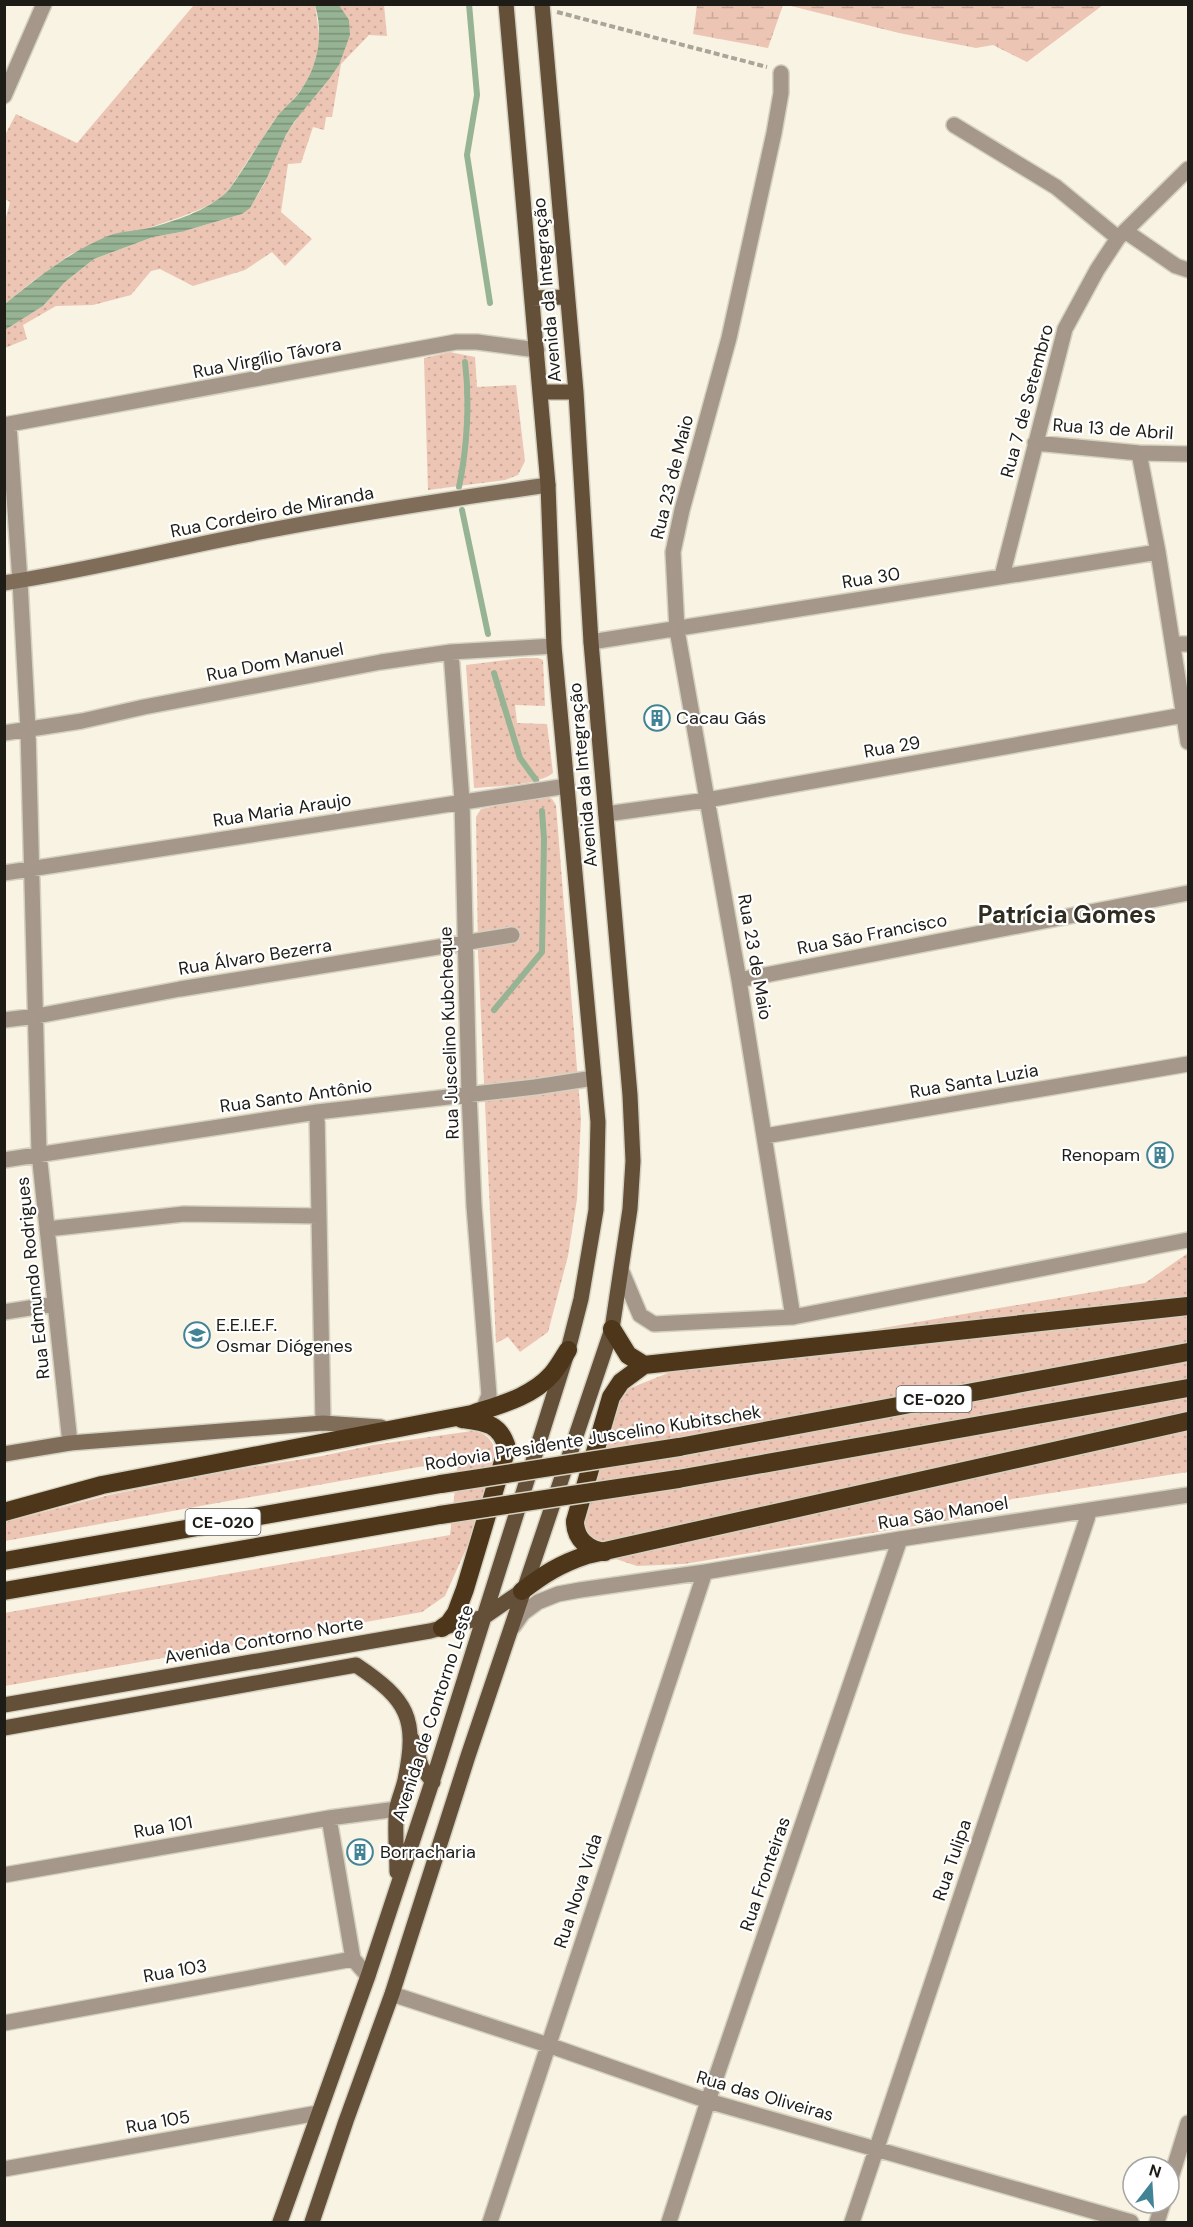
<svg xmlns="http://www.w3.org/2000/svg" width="1193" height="2227" font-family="'DM Sans',sans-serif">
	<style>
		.grass { fill: url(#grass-dots) }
		.wetland { fill: url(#wetland-marsh) }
		.water { fill: url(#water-rules) }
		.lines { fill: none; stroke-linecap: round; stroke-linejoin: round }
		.stream { stroke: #96b394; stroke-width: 6 }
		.street-casing { stroke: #d5d1c1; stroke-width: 18 }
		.secondary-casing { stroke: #d5d1c1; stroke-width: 18 }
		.primary-casing { stroke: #d5d1c1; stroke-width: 18 }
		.highway-casing { stroke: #d5d1c1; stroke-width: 21 }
		.path { stroke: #a9a598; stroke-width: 4; stroke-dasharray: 6 3; stroke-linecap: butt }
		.street { stroke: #a5988b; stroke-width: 15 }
		.secondary { stroke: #7f6d5a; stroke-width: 15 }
		.primary { stroke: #644f38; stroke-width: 15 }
		.highway { stroke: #4d361a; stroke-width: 18 }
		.highway-bridge-casing { stroke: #d5d1c1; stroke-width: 21; stroke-linecap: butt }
		.highway-bridge { stroke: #4d361a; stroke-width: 18 }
		.labels { text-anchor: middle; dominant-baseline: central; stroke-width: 4.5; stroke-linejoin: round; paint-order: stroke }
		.shield { fill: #fff; stroke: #61605c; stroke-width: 1.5 }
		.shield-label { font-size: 16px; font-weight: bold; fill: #1d1c16 }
		.street-label { font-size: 18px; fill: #1d1c16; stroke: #fff }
		.poi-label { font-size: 18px; fill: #1d1c16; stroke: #fff; text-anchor: start }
		.district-label { font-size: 24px; font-weight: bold; fill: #302c1f; stroke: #fff }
	</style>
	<defs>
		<pattern id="grass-dots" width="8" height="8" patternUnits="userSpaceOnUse" patternTransform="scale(1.5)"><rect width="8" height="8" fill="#edc5b4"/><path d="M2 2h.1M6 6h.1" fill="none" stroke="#cba99a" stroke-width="1.8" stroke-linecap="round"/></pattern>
		<pattern id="wetland-marsh" width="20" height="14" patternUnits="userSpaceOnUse" patternTransform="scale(1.5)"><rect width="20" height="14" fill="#edc5b4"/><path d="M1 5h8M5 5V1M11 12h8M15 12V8" fill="none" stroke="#cba99a"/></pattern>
		<pattern id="water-rules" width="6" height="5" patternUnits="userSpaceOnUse" patternTransform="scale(1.5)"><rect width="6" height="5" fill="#96b394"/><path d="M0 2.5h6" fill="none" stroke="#7a9178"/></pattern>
	</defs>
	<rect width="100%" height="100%" fill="#f8f3e2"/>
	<path class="grass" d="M194 5H315L320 40 318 54 309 78 298 94 275 119 228 191 221 198 203 208 181 217 71 254 33 281 5 304 4 225 10 202 5 199 4 137 16 114 77 143Z
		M339 5H384L387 36 369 35 341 64 332 117H326L324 130 313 127 301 163 288 164 281 212 312 239 285 266 272 252 245 270 193 286 160 269 151 271 131 295 93 305 56 306 23 325 27 339 5 348V330L43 306 65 282 94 259 153 237 181 232 242 214C268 192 274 152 293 124 307 104 325 86 339 65L341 56Z
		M450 352 475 357 477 387 516 385 525 461 518 475 505 480 428 490 424 358Z
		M522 658H538L543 660 545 706 515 705 517 723 547 724 553 773C536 786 496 786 474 788L466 665Z
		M545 796 552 799 556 805 581 1119 577 1199 568 1256 548 1332 520 1352 508 1337 496 1343 478 951 476 817 481 809Z
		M1188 1253V1472L1012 1499 969 1517 684 1564 637 1566 616 1559 583 1543 578 1520 611 1405 628 1389 703 1359 1145 1283Z
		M472 1431C485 1432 490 1438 496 1450L467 1547 445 1596 422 1612 5 1686 4 1613 450 1535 458 1460 5 1541V1522L109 1495 228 1471 322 1456 373 1445Z"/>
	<path class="wetland" d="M697 5V4L783 5 768 48 693 34Z
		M787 5H1103L1027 62 993 45 976 48 899 33Z"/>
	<path class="water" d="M315 5H339L349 20 350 35 339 65 330 78 294 122 286 135 267 178 250 208 242 214 181 232 153 237 94 259 65 282 43 306 5 330V304C37 278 69 252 108 236 121 231 136 231 149 228 175 221 207 211 228 191 244 169 258 144 274 121 280 111 291 103 299 93 318 67 324 36 315 5Z"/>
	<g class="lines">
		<path class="stream" d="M469 4 477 95 467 155 490 303
			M459 487C467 449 470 402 465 362
			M462 510 488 634
			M494 673 520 758 536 780
			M494 1010 542 952 544 839 542 811"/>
		<g class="street-casing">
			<path id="street" d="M781 73V93L774 133 729 338 682 510 673 552 677 630 739 980 793 1317
				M4 96 44 4
				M954 125 1056 187 1118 238
				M1125 231 1176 266 1188 270
				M4 425 456 342H477L537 350
				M9 425 20 581 28 729 39 1153 70 1443
				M1035 443 1139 453 1188 454
				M1139 453 1158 552 1188 742
				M1002 576 1065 329 1097 270 1118 238 1188 169
				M591 642 1158 552
				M1173 644H1188
				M451 652 462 801 469 1093 474 1206 489 1395 483 1410
				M4 733 82 721 144 707 381 662 451 652 554 646
				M606 814 707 800 1184 715
				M4 873 567 786
				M739 980 1188 893
				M4 1020 37 1016 180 989 512 935
				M317 1112 323 1423
				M765 1136 1188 1064
				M4 1160 317 1112 535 1087 594 1078
				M47 1229 184 1214 318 1216
				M622 1272 640 1315 654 1324 793 1317 1188 1240
				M4 1312 55 1304
				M513 1627 523 1613 538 1602 558 1594 580 1590 705 1572 900 1539 1188 1495
				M329 1818 353 1959 368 1976
				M4 1875 329 1818 397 1809
				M392 1994 548 2045 708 2101 1131 2222
				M4 2023 353 1959
				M4 2169 318 2113
				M1169 2184 1188 2123
				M490 2222 705 1572
				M669 2222 708 2101 900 1539
				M852 2222 1090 1510
				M1157 2222 1163 2203"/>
		</g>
		<g class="secondary-casing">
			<path id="secondary" d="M4 583C89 570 171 549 255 533 352 514 450 499 548 485
				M4 1454 70 1443 323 1423 381 1427"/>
		</g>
		<g class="primary-casing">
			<path id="primary" d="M532 298 567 297
				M540 392H576
				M356 1665C408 1700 418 1718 405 1780 403 1789 399 1798 397 1807 394 1827 397 1851 397 1872
				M4 1705 430 1631 484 1617 522 1591
				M4 1728 356 1665
				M412 1739 422 1768 433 1782
				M280 2222 368 1976 438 1764 484 1617 568 1350 581 1299 596 1210 598 1122 554 646 548 485 506 4
				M312 2222 346 2121 392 1994 468 1756 612 1329 630 1209 633 1161 630 1095 591 642 576 392 542 4"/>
		</g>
		<g class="highway-casing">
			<path id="highway" d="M612 1329 628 1355 644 1365
				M679 1447 1188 1352
				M678 1479 1188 1388
				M4 1512 102 1485 472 1414C499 1405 532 1397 552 1374 558 1367 563 1358 568 1350
				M605 1552C588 1550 575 1539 575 1521L611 1397 621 1382 644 1365 1188 1306
				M4 1561 441 1484
				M4 1591 440 1515
				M522 1591C544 1574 560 1564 587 1555L1188 1421
				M442 1628 449 1623 456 1613 465 1589 507 1448C500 1423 485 1422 462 1419"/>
		</g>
		<path class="path" d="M557 12 767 67"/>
		<use href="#street" class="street"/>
		<use href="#secondary" class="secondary"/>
		<use href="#primary" class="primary"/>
		<use href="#highway" class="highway"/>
		<g class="highway-bridge-casing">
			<path id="highway-bridge" d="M441 1484 679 1447
				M440 1515 678 1479"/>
		</g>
		<use href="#highway-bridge" class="highway-bridge"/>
	</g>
	<defs>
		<g id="building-ring" transform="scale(1.35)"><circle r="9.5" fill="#fff" stroke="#428396" stroke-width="1.5"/><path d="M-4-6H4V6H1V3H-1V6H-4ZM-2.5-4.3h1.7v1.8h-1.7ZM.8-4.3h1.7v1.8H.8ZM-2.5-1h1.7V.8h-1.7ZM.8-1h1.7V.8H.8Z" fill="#428396"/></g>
		<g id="school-ring" transform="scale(1.35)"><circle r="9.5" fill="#fff" stroke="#428396" stroke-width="1.5"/><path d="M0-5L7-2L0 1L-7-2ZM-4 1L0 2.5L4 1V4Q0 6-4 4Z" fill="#428396"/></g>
	</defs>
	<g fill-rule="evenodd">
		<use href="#building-ring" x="657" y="718"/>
		<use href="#building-ring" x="1160" y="1155"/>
		<use href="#school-ring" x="197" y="1335"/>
		<use href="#building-ring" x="360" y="1852"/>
	</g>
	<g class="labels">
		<g class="shield">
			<rect x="896.5" y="1386" width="75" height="26" rx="4.5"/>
			<rect x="185.5" y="1509" width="75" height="26" rx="4.5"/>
		</g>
		<g class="shield-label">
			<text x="934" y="1399">CE-020</text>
			<text x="223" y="1522">CE-020</text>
		</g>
		<g class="street-label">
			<text transform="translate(547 290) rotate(-95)">Avenida da Integração</text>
			<text transform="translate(267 358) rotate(-11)">Rua Virgílio Távora</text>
			<text transform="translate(1027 401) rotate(-75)">Rua 7 de Setembro</text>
			<text transform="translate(1113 429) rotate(4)">Rua 13 de Abril</text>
			<text transform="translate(672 477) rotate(-76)">Rua 23 de Maio</text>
			<text transform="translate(272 512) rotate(-11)">Rua Cordeiro de Miranda</text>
			<text transform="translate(871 578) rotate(-9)">Rua 30</text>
			<text transform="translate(275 662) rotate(-11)">Rua Dom Manuel</text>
			<text transform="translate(892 747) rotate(-10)">Rua 29</text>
			<text transform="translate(583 775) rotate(-95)">Avenida da Integração</text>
			<text transform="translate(282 810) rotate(-9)">Rua Maria Araujo</text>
			<text transform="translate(872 934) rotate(-11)">Rua São Francisco</text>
			<text transform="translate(255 957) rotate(-9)">Rua Álvaro Bezerra</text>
			<text transform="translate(755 957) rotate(80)">Rua 23 de Maio</text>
			<text transform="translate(449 1033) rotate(-92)">Rua Juscelino Kubcheque</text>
			<text transform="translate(974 1081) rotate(-10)">Rua Santa Luzia</text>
			<text transform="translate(296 1096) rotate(-8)">Rua Santo Antônio</text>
			<text transform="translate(33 1278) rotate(-96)">Rua Edmundo Rodrigues</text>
			<text transform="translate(593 1438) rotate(-9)">Rodovia Presidente Juscelino Kubitschek</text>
			<text transform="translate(943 1513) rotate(-9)">Rua São Manoel</text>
			<text transform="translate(264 1640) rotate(-10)">Avenida Contorno Norte</text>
			<text transform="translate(433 1713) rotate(-72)">Avenida de Contorno Leste</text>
			<text transform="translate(163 1827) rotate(-10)">Rua 101</text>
			<text transform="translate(952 1860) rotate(-71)">Rua Tulipa</text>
			<text transform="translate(765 1874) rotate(-71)">Rua Fronteiras</text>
			<text transform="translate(578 1891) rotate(-72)">Rua Nova Vida</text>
			<text transform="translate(175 1971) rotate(-10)">Rua 103</text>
			<text transform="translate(765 2096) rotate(16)">Rua das Oliveiras</text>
			<text transform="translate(158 2122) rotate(-10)">Rua 105</text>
		</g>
		<g class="poi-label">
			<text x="676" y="718">Cacau Gás</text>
			<text x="1140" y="1155" text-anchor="end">Renopam</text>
			<text x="216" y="1325">E.E.I.E.F.<tspan x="216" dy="21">Osmar Diógenes</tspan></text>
			<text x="380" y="1852">Borracharia</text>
		</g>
		<g class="district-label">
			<text x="1067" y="914">Patrícia Gomes</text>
		</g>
	</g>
	<rect width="1193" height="2227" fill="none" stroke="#1d1c16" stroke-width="12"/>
	<g transform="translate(1151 2185) rotate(17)"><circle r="28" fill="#ffffff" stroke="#a5a4a2" stroke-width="1.5"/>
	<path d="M0-4.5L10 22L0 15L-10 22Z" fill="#428396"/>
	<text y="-9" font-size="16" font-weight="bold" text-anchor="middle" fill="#1d1c16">N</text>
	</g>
</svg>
